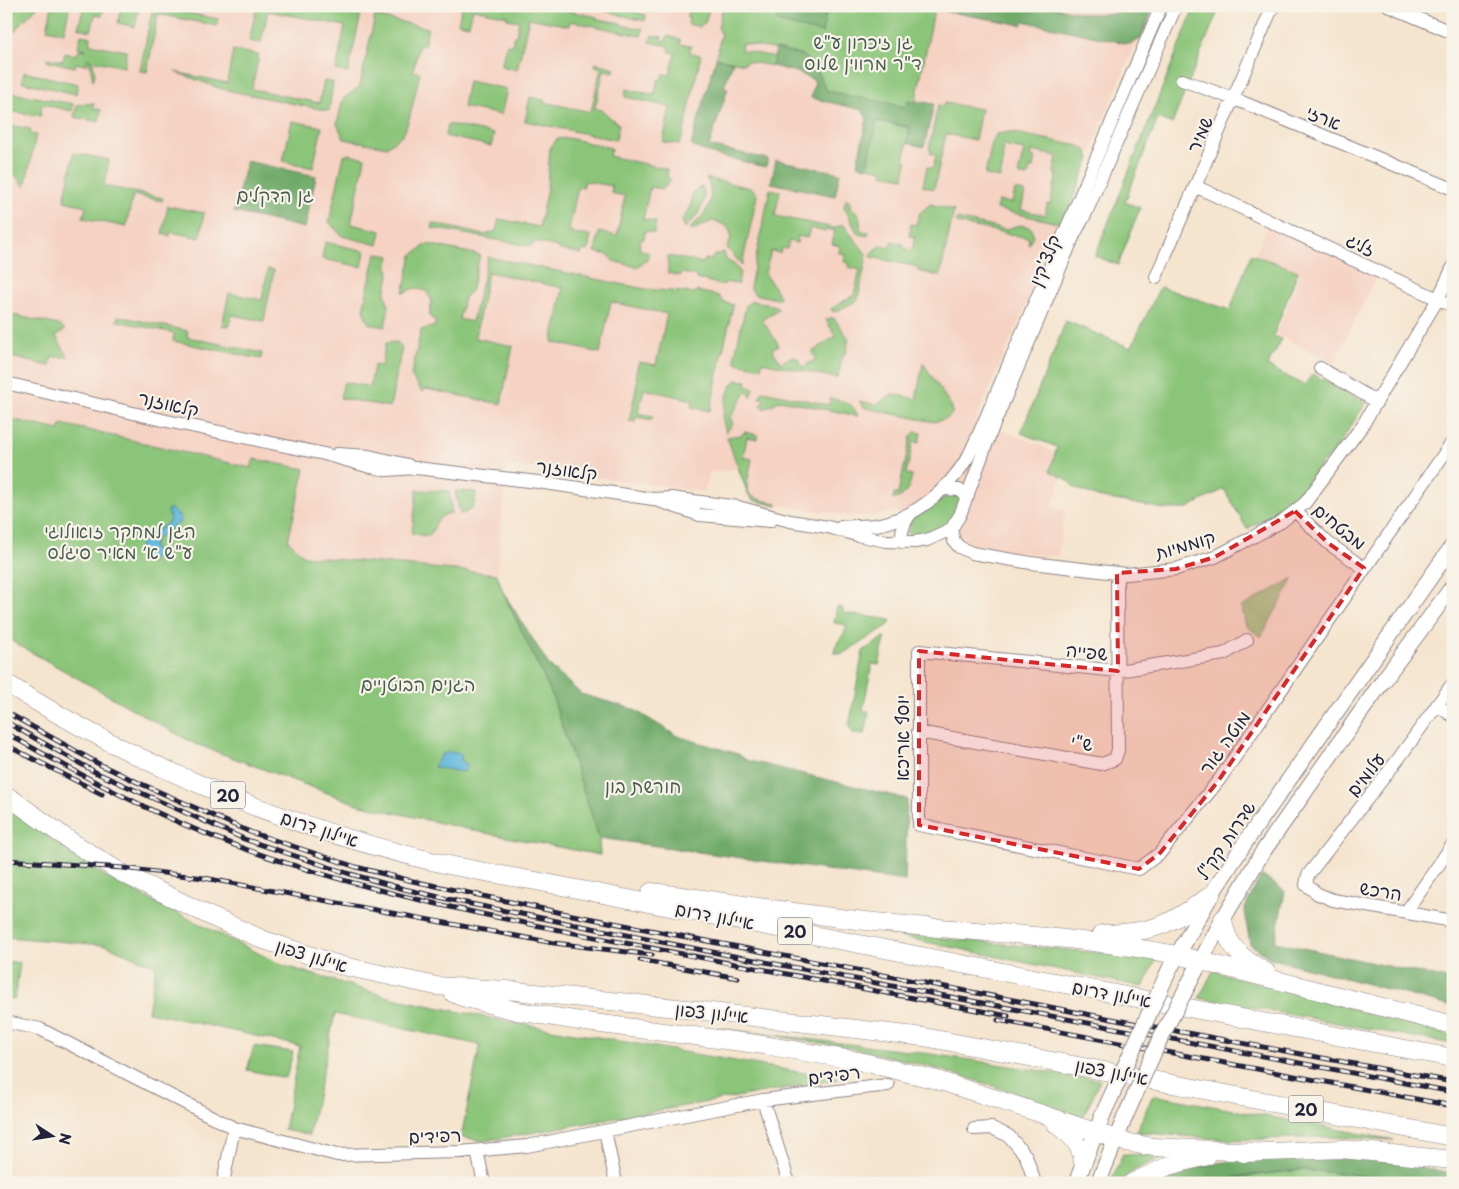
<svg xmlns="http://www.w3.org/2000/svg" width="1459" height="1189" font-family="'Playpen Sans','Playpen Sans Hebrew',sans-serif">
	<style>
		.built { fill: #f5d2c2 }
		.green { fill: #8bc579; stroke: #56745a }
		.forest { fill: #70aa69; stroke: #496652 }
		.water { fill: #60b8dd; stroke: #416d8c }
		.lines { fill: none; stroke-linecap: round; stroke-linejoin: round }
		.minor-casing { stroke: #8c8384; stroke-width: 14 }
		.major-casing { stroke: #8c8384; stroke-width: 17 }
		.highway-casing { stroke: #8c8384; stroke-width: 19 }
		.minor { stroke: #fff; stroke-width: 12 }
		.major { stroke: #fff; stroke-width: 15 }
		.highway { stroke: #fff; stroke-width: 18 }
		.rail-casing { stroke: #22223b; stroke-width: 5 }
		.rail { stroke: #f7f3e8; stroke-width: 3; stroke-dasharray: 9; stroke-linecap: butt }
		.major-bridge-casing { stroke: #8c8384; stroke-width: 17; stroke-linecap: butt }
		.major-bridge { stroke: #fff; stroke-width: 15 }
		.marked { fill: #d62828; fill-opacity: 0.2; stroke: #d62828; stroke-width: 4; stroke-dasharray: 10 6; stroke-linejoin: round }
		.labels { text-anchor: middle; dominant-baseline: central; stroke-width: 4.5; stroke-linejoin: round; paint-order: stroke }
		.shield { fill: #f7f3e8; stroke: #62616f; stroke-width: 1 }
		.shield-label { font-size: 16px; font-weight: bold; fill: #22223b }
		.park-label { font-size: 18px; fill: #475b51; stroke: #f7f3e8 }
		.street-label { font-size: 18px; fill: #22223b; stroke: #f7f3e8 }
	</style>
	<rect width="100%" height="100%" fill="#f7f3e8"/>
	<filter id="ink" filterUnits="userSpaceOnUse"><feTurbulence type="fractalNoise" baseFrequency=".02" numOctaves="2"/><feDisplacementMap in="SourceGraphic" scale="10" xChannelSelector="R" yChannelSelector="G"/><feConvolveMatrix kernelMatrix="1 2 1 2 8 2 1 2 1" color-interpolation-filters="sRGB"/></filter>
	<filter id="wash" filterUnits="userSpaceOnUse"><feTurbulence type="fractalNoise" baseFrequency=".0096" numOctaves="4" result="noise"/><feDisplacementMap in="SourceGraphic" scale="20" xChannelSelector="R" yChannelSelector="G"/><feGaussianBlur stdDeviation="1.12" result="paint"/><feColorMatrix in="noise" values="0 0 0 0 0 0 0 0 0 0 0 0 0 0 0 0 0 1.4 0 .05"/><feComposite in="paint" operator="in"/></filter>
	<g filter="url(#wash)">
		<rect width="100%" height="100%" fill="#f5e4ce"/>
		<path class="built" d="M6 6H1154L1141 39 1132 50 1060 227 976 420 1045 447 1052 452 1062 465 1064 472 1052 508 1065 511 1058 557 970 546 895 511 875 516H851L757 502 752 500 749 496 738 468 709 473 705 492 506 465 497 574 503 592 6 583Z
			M1268 225 1377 275 1334 363 1276 334 1300 275 1255 254Z"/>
		<path class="green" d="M20 6H38L6 40V20Z
			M52 6H66L69 9 64 33 47 29Z
			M84 6 104 7 102 16 95 15 91 31 78 28Z
			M121 6 139 8 135 27 118 23Z
			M153 6 218 19 217 26 158 14 147 72 140 71Z
			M257 6H348L362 9 348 73 336 70 345 26 268 11 261 43 249 41Z
			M462 6H547L597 17V19L621 23V25L643 29 641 36 570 21 569 26 529 18 517 70 501 66 507 44 512 45 514 36H516L519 21 507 19V16L473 9 469 25 458 23Z
			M593 6H615L646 15 645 21 615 14Z
			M626 6H710L705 23 701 25 700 27 688 24 689 19 687 18 688 10 677 7 676 11 655 6 654 12Z
			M723 6H935L914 110 827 91 814 65 777 50 742 43 741 50 774 57 772 66 746 61 745 64 716 58 721 34 718 27Z
			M1195 6H1220L1172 124 1158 118 1125 202 1140 208 1118 265 1095 256Z
			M375 16 428 28 424 46 419 45 413 71 420 73 410 116 404 133 387 147 344 139 337 124 343 99 360 86Z
			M81 35 91 37 90 44 127 51 124 67 86 59 93 62 95 74 93 81 90 64 86 63 85 65 76 63 75 67 47 61V58L63 61 65 53 77 55 79 49 86 50V49L78 47Z
			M652 35 662 37V40L666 41 667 36 680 39V44L691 46 690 53 701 55 683 136 679 144 663 142 670 107 625 97 626 89 654 95 658 80H661L663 74 670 75 675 53 670 52 668 46 650 42Z
			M233 50 259 55 252 89 319 103 324 81 333 82 329 111 222 89 175 72 227 83Z
			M596 63 615 68 614 72 604 70 595 108C609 112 607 118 619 124L616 140 525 121 530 97 544 100V102L591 112 601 68 595 66Z
			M24 72 78 84 76 94 22 82Z
			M468 81 507 89 501 115 463 107Z
			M13 93 73 104 72 111 42 104 40 116 9 111 6 108V101Z
			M94 103 93 108 101 110 99 122 74 117 77 105Z
			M945 103 981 109 975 140 946 134 934 189 923 186 927 167 933 168 936 155 930 153 931 149H929L938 105 944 106Z
			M292 121 322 127 313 168 283 161Z
			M877 121 910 128 904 160 907 161 904 178 882 174 883 170 867 167Z
			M448 124 494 134 491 146 445 136Z
			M15 126 31 129 30 134 36 135 25 187 6 164V149L13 139 11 128Z
			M1010 132 1080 146 1087 151 1090 158 1062 224 996 209 998 201 1012 203 1015 190 1025 192 1021 210 1045 215 1047 204 1050 205 1057 174 1054 173 1057 156 1031 151 1030 156 1035 157 1033 168H1030L1028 177 1018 175 1024 150 1004 146 1002 158 1004 159 1000 178 985 175 993 138H995L996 134Z
			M568 138 611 148 609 156 667 169V176L671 180 663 189 650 187 643 219 656 222 654 233 645 231 644 239H641L639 249 649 253 647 260 637 267 613 261 609 255 595 252 599 232 617 236 625 196 611 193 612 186 585 181 583 188 578 187 569 230 577 235H591L588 251 584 250 581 254 560 250 558 247 536 242 530 246 432 228V223L484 235 496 231 499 219 539 227 547 188 550 148 557 139Z
			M74 153 109 160 104 186 163 198 162 201 133 195 126 227 83 218 86 206 64 201Z
			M348 154 365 158 351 224 381 231 378 245 342 236 329 222 342 164 344 156Z
			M706 178 750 188 755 191 757 196 742 265 727 248C736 231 728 224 712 221L690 231C691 226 695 223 700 219 711 207 714 193 706 178Z
			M702 186C709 204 697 216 685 228L682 220C684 215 690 211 691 205 694 192 687 195 702 186Z
			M770 189 780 191 775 216 835 228 843 224 867 255 858 300 835 312 832 311 831 309 854 295 860 270 849 267 850 264 844 262 846 254 839 253 840 246 832 244 835 231 826 229 825 232 810 228 807 238 798 236 797 243 789 241 787 249 782 248 780 253 771 251 765 273 780 297 777 299 754 294 750 287Z
			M846 199 851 201 850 208C860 211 861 220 860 230L869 232 868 236 858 234 844 207Z
			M930 204 954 210 940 276 918 271V267L871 257 872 252 882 245 891 247 892 241 904 244 903 248 912 250 915 237 909 236 911 224 916 225 919 214Z
			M168 206 204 213 200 238 171 232 170 236 162 234Z
			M957 219 1007 230C1015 225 1023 223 1032 229L1033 235 1029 245 1028 244 1029 238 956 223Z
			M325 242 365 251 362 267 322 259Z
			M427 244 480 255 471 291 464 298 459 319 472 322 488 257 645 289 695 293 697 291 719 296 723 302 733 305 710 411 691 407 693 400 644 389 638 413 653 416 652 420 636 417 635 422 629 421 637 385 636 371 639 362 656 365 667 314 611 302 600 353 552 342 563 288 488 272 475 338 513 346 501 404 426 389 422 392 411 376 421 330 433 327 436 322 429 316 432 301 426 291 414 288 403 293 412 255Z
			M724 252 726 260 734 264 740 272 738 284 727 282 723 285 697 279 696 276 683 273 680 276 668 273V256L703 263 705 259 711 260 713 256Z
			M376 253 390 256 388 265 389 275 385 294 389 306 385 327 369 324 363 310Z
			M1251 254 1298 271 1273 336 1282 339 1267 366 1304 385 1313 374 1366 403 1334 452 1321 464 1300 496 1288 506 1247 529 1224 489 1186 509H1164L1098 497 1075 488 1066 479 1050 471 1057 447 1021 433 1066 321 1131 348 1160 287 1230 310Z
			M268 269 274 270 264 321 232 315 229 327 222 325 229 293 262 300Z
			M752 301 776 306 778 309 762 320 779 345 772 349 781 363 792 356 796 357 803 367 816 359 812 352 836 336 826 320 830 318H834L849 339 846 353 843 355 838 376 836 378 762 362 761 368 737 363 735 360V354L746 305Z
			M8 314 59 325 65 330 56 336 68 357H52L50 366 6 356V319Z
			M118 316 188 331 187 337 262 353 261 359 173 341 174 333 117 321Z
			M397 342 402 347 390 407 340 398 344 382 370 387 374 365 381 366 386 343Z
			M923 363 952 407V414L948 418 934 422 865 408 859 401 876 405 892 394 916 399Z
			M737 380 747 381 746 386 754 388 751 397 747 391 730 418 733 424 726 432C725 428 723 423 723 419 723 409 728 385 737 380Z
			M763 391 829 405 830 398C846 402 851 401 858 416L781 400 764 409 761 406 765 399 759 398Z
			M6 418 59 430 62 424 251 468 254 459 305 469 288 540 304 556 497 574 503 592 552 695 599 838 600 855 480 832 357 804 193 743 6 638Z
			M744 432 758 435 757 439 747 437 743 457 752 459C745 493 741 497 777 503V506L752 500 747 492 727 437 742 435Z
			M915 432 921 433 919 443 913 442 906 474 912 476C909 487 906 498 893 499L894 493 898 494 911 436Z
			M417 490 449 491 452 513C433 517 438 525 429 536L412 534Z
			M455 491 476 492C476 503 472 513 460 514Z
			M949 492 965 498 959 515 941 532 911 537 907 532 913 517 937 503Z
			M1294 578 1261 637 1246 626 1241 607Z
			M837 607 843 608V613L891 620 889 625 842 654 834 653C836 639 845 637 847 625L834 623Z
			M884 637 885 639 879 665 872 664 863 710 869 712 865 733 863 734H854L849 727 863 651Z
			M6 806 33 826 109 879 282 965 392 998 505 1021 839 1079 484 1141 461 1137 480 1045 335 1014 309 1135 284 1130 300 1046 148 1012 156 966 105 945 6 937Z
			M883 933 1157 958 1143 987Z
			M6 961 20 963 15 999 6 998Z
			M1213 971 1453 1036V1044L1199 998Z
			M717 1028 931 1054 1100 1080 1083 1118C1002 1087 912 1058 826 1044 790 1038 753 1033 717 1028Z
			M254 1046 293 1052 286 1078 247 1070Z
			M1153 1095 1394 1140 1329 1137 1229 1140 1136 1132Z
			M1123 1154 1167 1157C1149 1163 1133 1168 1120 1183H1110Z
			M1300 1170 1351 1174 1399 1183H1214L1234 1178Z"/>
		<path class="forest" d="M779 6H828L822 33 776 22Z
			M937 6H1048L1086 14H1112L1130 6H1154L1141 39 1129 44 1023 21 1022 25 939 10Z
			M776 49 804 56 814 65 827 91 906 107 908 101 915 103 916 101 934 104 924 147 907 143 910 127 877 121 867 167 857 165 867 119 862 110 811 98 815 81 797 72 772 66Z
			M716 58 733 62 724 87 728 88 709 146 768 159 766 167 711 154C705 150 697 150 691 145Z
			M776 160 840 173 835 196 771 183Z
			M246 161 316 176 305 228 234 212Z
			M503 592 549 665 581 694 633 709 677 736 738 754 746 760 907 799 905 881 599 838 552 695Z
			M1261 875 1285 891 1275 942 1453 980V1007L1270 958 1250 944 1244 910Z
			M1270 1157 1361 1158 1398 1163 1453 1173V1183H1401L1351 1174 1300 1170 1235 1177 1208 1183H1148L1170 1171 1242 1159Z"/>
		<path class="water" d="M171 509 180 517V522L155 540 153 547 158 556 149 562 143 561 139 556 140 543 168 523 170 519 167 510Z
			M450 752 461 754V760L467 765 464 772 434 767 441 755Z"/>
	</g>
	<g filter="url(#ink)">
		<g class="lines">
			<g class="minor-casing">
				<path id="minor" d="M1389 6 1453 33
					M1182 80 1237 100 1453 189
					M1195 186 1248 211
					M1254 214 1453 306
					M1156 277 1273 6
					M1320 368 1377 402
					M6 383 167 421 324 454 367 466 387 470 416 468 538 482 653 499 700 515 770 521
					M337 454 369 456 408 465
					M944 489 959 490 968 496
					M653 499 671 498 738 507 790 521 828 527 857 535 886 541 915 542 927 540 951 529 960 515 992 429 1075 233 1085 215 1176 6
					M1295 511 1328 543 1364 568
					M841 527C852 526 864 526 875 525 915 519 948 490 968 457 975 443 981 429 987 415L1161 6
					M951 529 954 541 959 547 972 553 1031 563 1117 573 1127 574 1176 569 1215 557 1281 522 1295 511 1305 503 1362 426 1438 299 1453 267
					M902 542C900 530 905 520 913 511
					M1247 640 1224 654 1118 671 919 651V825L1139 869 1160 853 1219 780 1453 441
					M1453 683 1399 758 1308 875 1306 885 1318 894 1333 900 1453 921
					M1437 705 1453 716
					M918 732 1102 764 1115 759 1118 750 1117 573
					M1406 912 1453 844
					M6 1022 40 1029 234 1128 337 1155 460 1152 527 1146 763 1100 888 1085
					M763 1100 789 1183
					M974 1129 992 1128 1009 1136 1026 1156 1035 1183
					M605 1131 616 1183
					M477 1151 484 1183
					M223 1183 234 1128"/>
			</g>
			<g class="major-casing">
				<path id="major" d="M1172 965 1211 895 1246 841 1453 545
					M1196 970 1223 919 1262 853 1382 682 1453 586
					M1076 1183 1103 1114
					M1098 1183 1125 1117"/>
			</g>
			<g class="highway-casing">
				<path id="highway" d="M6 683C134 764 284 826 431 861 466 869 501 875 536 881L1126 996 1453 1058
					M6 795 69 840 120 872 212 917 264 940 339 965 436 986 506 990 686 1009 924 1037 1453 1137
					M651 892C732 902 813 917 895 924 989 933 1084 937 1177 955L1453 1025
					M1223 919C1226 946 1243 960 1266 972
					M1102 934C1154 933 1170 925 1211 895
					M453 993 462 997 517 1011 586 1022 764 1045 859 1061 937 1080 1027 1109 1125 1142 1153 1147 1254 1152
					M1056 1124C1070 1135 1081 1143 1083 1162
					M1243 1153 1341 1149 1453 1160
					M1132 1183 1168 1166 1207 1156"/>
			</g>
			<use href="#minor" class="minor"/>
			<use href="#major" class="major"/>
			<use href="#highway" class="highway"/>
			<g class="rail-casing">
				<path id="rail" d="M6 712 99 764 137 782 250 832 356 867 408 880 567 914 1122 1021 1453 1082
					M6 722 97 773 244 839 347 873 404 889 461 902 707 951 1453 1092
					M6 733C84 777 163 820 248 850 367 892 491 917 615 941 746 967 877 991 1008 1016
					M6 745 102 794
					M6 860 123 868 204 878 554 943 652 955
					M640 960 738 978
					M998 1020 1453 1106"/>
			</g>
			<use href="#rail" class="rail"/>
			<g class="major-bridge-casing">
				<path id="major-bridge" d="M1103 1114 1171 966
					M1125 1117 1159 1041 1196 970"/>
			</g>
			<use href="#major-bridge" class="major-bridge"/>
		</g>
	</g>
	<path class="marked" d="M1295 511 1328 543 1364 568 1219 780 1160 853 1139 869 919 825V651L1118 671 1117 573 1176 569 1215 557Z"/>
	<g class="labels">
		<g class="shield">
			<rect x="210.5" y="781.5" width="35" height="27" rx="4"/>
			<rect x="777.5" y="917.5" width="35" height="27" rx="4"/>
			<rect x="1288.5" y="1095.5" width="35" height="27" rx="4"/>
		</g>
		<g class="shield-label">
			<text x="228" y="795">20</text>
			<text x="795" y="931">20</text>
			<text x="1306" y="1109">20</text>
		</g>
		<g class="park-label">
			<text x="863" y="41">גן זיכרון ע"ש<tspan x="863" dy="21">ד"ר מרווין שלוס</tspan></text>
			<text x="275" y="194">גן הדקלים</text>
			<text x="120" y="530">הגן למחקר זואולוגי<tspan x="120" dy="21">ע"ש א׳ מאיר סיגלס</tspan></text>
			<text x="418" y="683">הגנים הבוטניים</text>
			<text x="643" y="785">חורשת בון</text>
		</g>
		<g class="street-label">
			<text transform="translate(1324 117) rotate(22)">ארזי</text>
			<text transform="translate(1199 134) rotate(-66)">שמיר</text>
			<text transform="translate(1361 244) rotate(25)">זליג</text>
			<text transform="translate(1044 260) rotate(-67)">קלצ'קין</text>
			<text transform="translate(169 403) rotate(13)">קלאוזנר</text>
			<text transform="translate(567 469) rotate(8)">קלאוזנר</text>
			<text transform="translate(1340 526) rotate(39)">מבטחים</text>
			<text transform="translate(1185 544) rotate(-16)">קוממיות</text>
			<text transform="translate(1087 651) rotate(6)">שפייה</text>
			<text transform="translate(901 738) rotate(-90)">יוסף אריכא</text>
			<text transform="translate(1082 742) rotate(10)">ש"י</text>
			<text transform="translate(1224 742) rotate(-54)">מוטה גור</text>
			<text transform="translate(1365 774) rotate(-52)">עלומים</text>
			<text transform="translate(320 828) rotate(18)">איילון דרום</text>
			<text transform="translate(1225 840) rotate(-56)">שדרות קק"ל</text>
			<text transform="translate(1381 890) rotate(9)">הרכש</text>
			<text transform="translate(715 915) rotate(11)">איילון דרום</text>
			<text transform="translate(312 955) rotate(17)">איילון צפון</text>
			<text transform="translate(1112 993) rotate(11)">איילון דרום</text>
			<text transform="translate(712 1012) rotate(6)">איילון צפון</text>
			<text transform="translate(1112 1071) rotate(11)">איילון צפון</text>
			<text transform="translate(834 1074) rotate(-7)">רפידים</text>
			<text transform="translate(435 1135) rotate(-2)">רפידים</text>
		</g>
	</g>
	<rect width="1459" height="1189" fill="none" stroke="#f7f3e8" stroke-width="25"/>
	<g transform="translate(52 1136) rotate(102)" stroke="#f7f3e8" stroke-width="4" paint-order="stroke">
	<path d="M0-4L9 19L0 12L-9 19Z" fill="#22223b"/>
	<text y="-8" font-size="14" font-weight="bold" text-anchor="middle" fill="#22223b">N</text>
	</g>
</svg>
